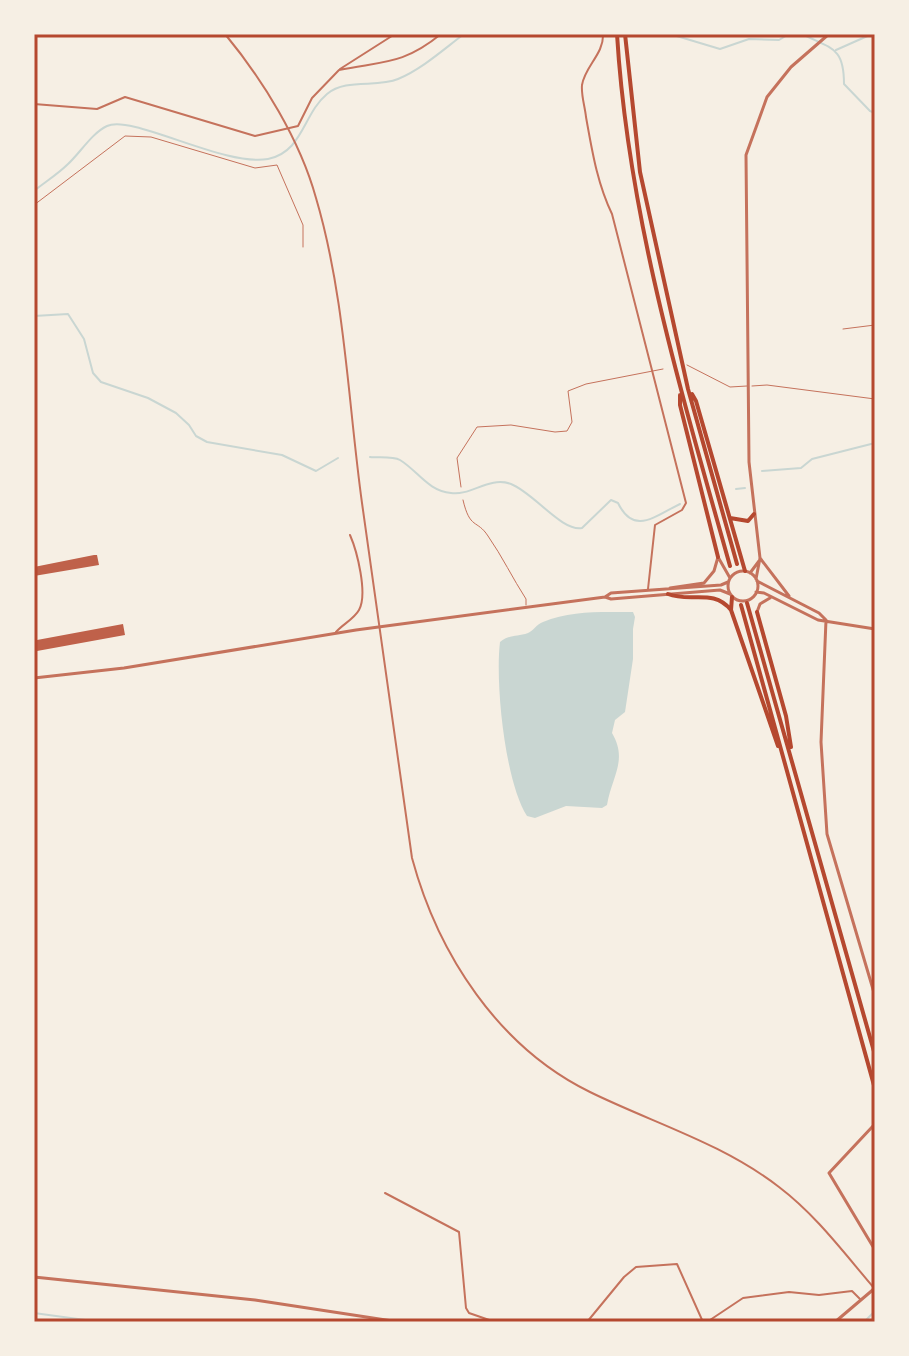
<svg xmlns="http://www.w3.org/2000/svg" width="909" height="1356" font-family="Arial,sans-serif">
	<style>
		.water { fill: #c9d6d2 }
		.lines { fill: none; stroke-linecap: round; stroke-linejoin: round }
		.stream { stroke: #c9d6d2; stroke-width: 2 }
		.building { fill: #bf614a }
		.service { stroke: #c5725c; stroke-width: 1 }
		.pedestrian { stroke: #c5725c; stroke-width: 2 }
		.minor { stroke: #c5725c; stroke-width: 2 }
		.tertiary { stroke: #c5725c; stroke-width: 3 }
		.trunk { stroke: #b5482f; stroke-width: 4 }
		.neatline { fill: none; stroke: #b5482f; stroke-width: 3 }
	</style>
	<rect width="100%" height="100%" fill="#f6efe4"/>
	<path class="water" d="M633 612 635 617 633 629V659L625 712 615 720 612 733C628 760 612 776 607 805L602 808 566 806 535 818 527 816C505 782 495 683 500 642 510 634 517 637 528 633 533 631 537 624 543 622 571 610 603 612 633 612Z"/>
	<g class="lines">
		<path class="stream" d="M670 34 720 49 749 39 779 40 789 34
			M802 34C832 49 844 47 844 84L870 111 875 113
			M836 50 872 34
			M34 191C45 182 58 174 68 164 80 153 92 133 107 126 132 114 224 167 268 159 303 152 303 114 327 94 346 78 377 88 398 79 422 69 444 49 464 34
			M34 316 68 314 84 339 93 373 101 382 148 398 176 413 189 425 196 436 207 442 282 455 316 471 338 458
			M370 457C379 458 393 456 400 460 418 471 428 491 451 493 471 496 489 476 511 484 534 493 562 532 582 528L611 500 618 503C634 536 655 516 680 504
			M762 471 801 468 812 459 875 443
			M736 489 745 488
			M34 1313 100 1322
			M864 1322 875 1311"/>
	</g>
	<path class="building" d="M94 555H97L99 565 34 576V567Z
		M123 624 125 635 37 651V640Z"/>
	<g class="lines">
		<path class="service" d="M34 205 125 136 151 137 255 168 277 165 303 225V247
			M843 329 875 325
			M687 365 730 387 747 386
			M752 386 767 385 875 399
			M461 487 457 458 477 427 511 425 555 432 567 431 572 422 568 391 586 384 663 369
			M463 500C470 530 477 519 488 536 502 556 513 579 526 599V605"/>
		<path class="pedestrian" d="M225 34C263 80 300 140 316 198 345 296 348 402 362 503 378 622 395 740 412 858 438 954 498 1047 590 1092 653 1123 722 1143 779 1187 816 1215 844 1253 874 1288"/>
		<path class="minor" d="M603 34C604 54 585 66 582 85 581 95 585 107 586 117 592 150 597 183 612 214L686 503 682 510 655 525 648 589
			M340 69 395 34
			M34 104 97 109 125 97 255 136 298 126 312 98 339 70C383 61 403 65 441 34
			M336 632C343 624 354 619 359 610 368 594 357 551 350 535
			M385 1193 459 1232 466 1308 469 1313 495 1322
			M587 1322 624 1277 636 1267 677 1264 703 1322
			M707 1322 743 1298 789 1292 819 1295 852 1291 861 1300"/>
		<path class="tertiary" d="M718 557 730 578
			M760 558 789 596
			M728 586a15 15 0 1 1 30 0a15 15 0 1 1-30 0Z
			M750 573 759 561
			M756 579 760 558 749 462 746 155 767 97 791 67 829 34
			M757 581 819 613 826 620
			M670 588 704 583 714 571 718 557
			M756 592 764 593 818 620 875 629
			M605 597 611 593 721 585 728 582
			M757 612 760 604 770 598
			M826 620 821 742 827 834 875 996
			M34 678 124 668 356 630 605 597 611 599 720 590 730 594
			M873 1126 829 1173 875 1250
			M34 1277 255 1300 399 1322
			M835 1322 875 1288"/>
		<path class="trunk" d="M617 34C628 216 681 391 730 566
			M625 34 640 172 688 389 737 564
			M692 394 696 401 745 571
			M680 395V405L718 557
			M730 518 748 521 754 514
			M668 594C691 603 713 588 731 610
			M732 597 731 610 778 746
			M747 603 875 1055
			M741 605 875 1089
			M757 612 786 716 791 747"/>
	</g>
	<rect width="909" height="1356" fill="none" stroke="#f6efe4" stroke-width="72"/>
	<rect x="36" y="36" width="837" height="1284" class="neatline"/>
</svg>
